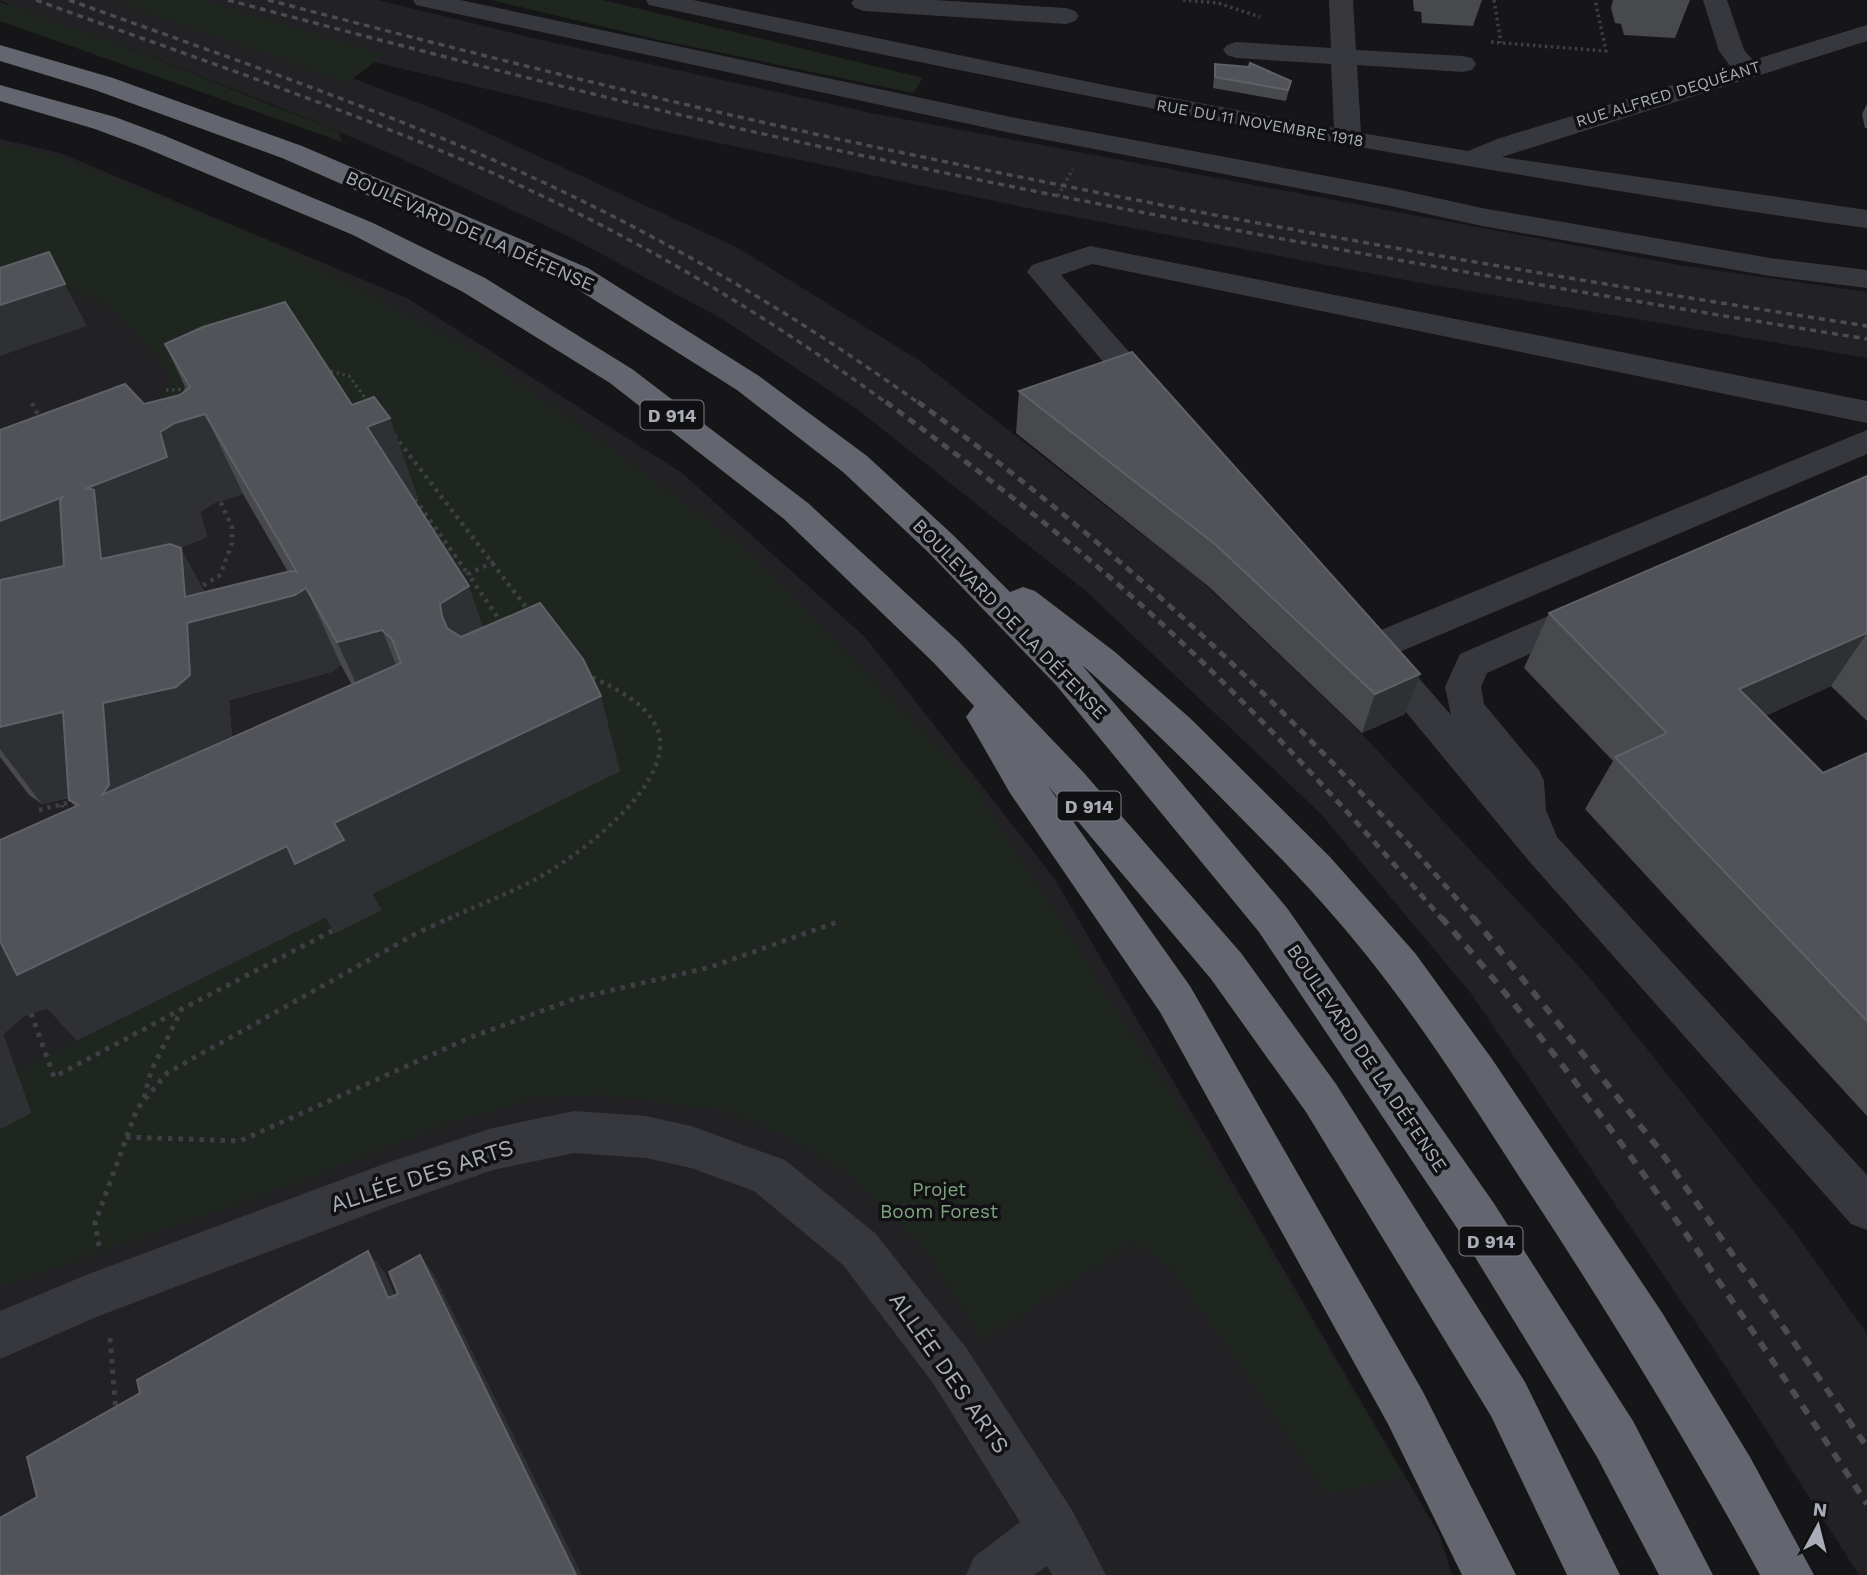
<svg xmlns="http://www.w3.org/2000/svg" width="1867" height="1575" font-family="'Work Sans',sans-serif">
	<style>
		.built { fill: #222225 }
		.green { fill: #1e261f }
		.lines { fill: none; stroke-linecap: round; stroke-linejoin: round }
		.path-far2 { stroke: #3d3f44; stroke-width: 3.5; stroke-dasharray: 2.5 3.5; stroke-linecap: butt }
		.path-far1 { stroke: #3d3f44; stroke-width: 4.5; stroke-dasharray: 3.5 5; stroke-linecap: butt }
		.path { stroke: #3d3f44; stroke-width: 5; stroke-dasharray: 4.5 6; stroke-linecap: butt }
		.minor { fill: #37383d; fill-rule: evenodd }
		.highway { fill: #63666e; fill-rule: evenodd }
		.rail-far2 { stroke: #4a4c52; stroke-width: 3.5; stroke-dasharray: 6 5; stroke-linecap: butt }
		.rail-far1 { stroke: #4a4c52; stroke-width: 5; stroke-dasharray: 8 6; stroke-linecap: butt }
		.rail { stroke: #4a4c52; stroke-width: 6; stroke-dasharray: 10 9; stroke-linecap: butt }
		.wall { fill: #47494d; fill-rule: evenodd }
		.shaded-wall { fill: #2f3033 }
		.building { fill: #525359; stroke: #5f6168; stroke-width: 2; fill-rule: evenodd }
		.labels { text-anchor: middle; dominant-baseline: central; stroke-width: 7; stroke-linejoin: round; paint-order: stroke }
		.far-street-label { font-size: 16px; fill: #a8adb8; stroke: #111113 }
		.shield { fill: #111113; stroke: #7b7e86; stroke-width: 2 }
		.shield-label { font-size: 18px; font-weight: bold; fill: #a8adb8 }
		.street-label { font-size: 19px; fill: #a8adb8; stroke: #111113 }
		.park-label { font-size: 19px; fill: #7fa381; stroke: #111113 }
		.near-street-label { font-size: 23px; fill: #a8adb8; stroke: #111113 }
	</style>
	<rect width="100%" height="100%" fill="#161618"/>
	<path class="built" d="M0 0H378L524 36 871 113 1679 265 1867 292V358L1416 282 1028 208 671 133 374 62 352 78 442 112 738 248 920 361 1198 578 1361 733 1588 976 1796 1234 1867 1334V1575H1859L1718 1355 1470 992 1320 813 1087 592 861 412 724 320 570 237 387 152 269 103 133 50 15 8Z
		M0 139 60 153 407 298 682 473 865 637 1054 878 1440 1536 1452 1575H0Z"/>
	<path class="green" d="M113 0H202L384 55 348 82Z
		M491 0H603L923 78 913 93 655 39Z
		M0 2 133 50 339 132 342 142 0 21Z
		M0 145 52 155 271 242 484 357 735 540 971 781 1246 1214 1404 1476 1329 1495 1173 1269 1134 1241 983 1339 924 1247 842 1169 784 1135 723 1110 606 1095 537 1097 444 1125 307 1179 0 1287V1130L30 1113 16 1071 620 771 519 699 316 383 152 409 172 379 162 362 107 304 36 274 0 279Z"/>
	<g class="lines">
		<path class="path-far2" d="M1183 0 1218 3 1260 17
			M1494 0 1501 43
			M1491 42 1606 51 1595 0
			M1058 196 1073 169
			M325 370 349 376 369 403
			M166 390 191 389"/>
		<path class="path-far1" d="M32 403 41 420
			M394 435 529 611
			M415 499 468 574
			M494 562 468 574 503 625
			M196 590 220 575 232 543V527L220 501
			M39 810 75 801
			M61 816 62 805
			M448 919C478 905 508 894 536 879 576 858 685 778 655 724 641 699 610 686 586 674"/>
		<path class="path" d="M31 1013 54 1077 182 1009
			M144 1098 151 1071 182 1009 334 930
			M126 1137 240 1141 469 1038 574 999 711 967 837 922
			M99 1246 95 1223 137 1109 167 1073 417 933 452 917
			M110 1338 116 1413"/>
		<path class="minor" d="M413 0H460L1011 117 1391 188 1482 208 1770 258 1867 270V288L1770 276 1482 226 1391 206 1011 133 425 7 416 5Z
			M646 0H693L1109 86 1334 128 1331 64 1236 58 1227 55 1223 50 1227 45 1236 42 1331 48 1329 0H1353L1356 50 1463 56 1472 58 1476 64 1472 70 1463 72 1357 65 1361 133 1468 151 1497 139 1731 67 1719 51 1703 0H1727L1744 50 1753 60 1867 25V41L1502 157 1867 210V228C1460 172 1059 93 658 7L649 5Z
			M854 0H934L1066 8 1075 11 1079 16 1075 21 1066 24 864 11 855 8 851 3Z
			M1090 246 1867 401V423L1092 264 1061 275 1161 388 1166 396 1161 404 1150 407 1139 404 1027 272 1032 265Z
			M1867 430V454L1397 653 1451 715 1445 687 1460 654 1576 604 1589 600 1602 604 1607 613 1602 622 1487 673 1481 687 1484 704 1539 770 1544 781 1546 810 1557 837 1867 1175V1230L1851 1224 1528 860 1354 649 1359 639Z
			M574 1111 646 1116 691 1126 785 1160 875 1233 967 1349 1072 1510 1106 1575H1052L1047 1566 1034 1575H966L974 1557 1020 1522 933 1383 843 1265 754 1191 691 1168 646 1158 574 1153 493 1170 392 1205 228 1267 99 1316 0 1359V1311L91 1273 392 1161 493 1128Z"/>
		<path class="highway" d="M0 45 113 78 302 146 588 268 759 376 867 456 952 534 1010 592 1023 587 1035 591 1115 652 1191 719 1330 857 1415 953 1492 1059 1661 1311 1750 1457 1814 1575H1760C1687 1440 1606 1309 1522 1181 1473 1105 1424 1027 1367 956 1328 907 1285 862 1241 818 1192 768 1142 718 1090 672L1082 665 1287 908 1493 1202 1633 1421 1713 1575H1659L1597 1457 1461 1234 1259 932 1056 685 928 552 843 472 737 390 566 282 282 158 95 90 0 61Z
			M0 85 115 117 163 135 373 223 485 278 632 369 808 503 959 642 1084 773 1241 953 1336 1084 1525 1382 1620 1575H1567L1491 1416 1306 1112 1211 979 1048 786 1190 986 1422 1390 1516 1575H1462L1388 1424 1160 1012 1010 793 972 727 966 717 974 706 933 662 784 519 610 383 463 292 353 235 143 147 95 129 0 101Z"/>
		<path class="rail-far2" d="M36 0C213 65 394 123 563 206 674 260 789 331 888 404
			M69 0C221 55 375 107 523 173 662 236 796 315 920 404
			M228 0C431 54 635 107 841 151 1181 224 1523 284 1867 339
			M268 0C467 52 665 102 866 145 1198 216 1532 274 1867 326"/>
		<path class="rail-far1" d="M886 402C986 476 1085 551 1175 636 1270 725 1357 821 1442 919
			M918 402C1124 552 1309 725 1474 919"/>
		<path class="rail" d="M1441 917C1600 1099 1735 1302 1867 1504
			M1473 917 1659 1149 1867 1447"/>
	</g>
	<path class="wall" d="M1413 0H1482L1473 26 1422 23 1421 12 1414 11Z
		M1613 0H1690L1675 38 1624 35 1621 24 1615 23 1611 8Z
		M1215 64 1291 81 1286 101 1213 88Z
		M1867 104V128H1865L1862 114Z
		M165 344 352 405 418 498 413 499 483 628 620 771 372 894 381 910 335 933 326 917 77 1040 47 1008 24 1016 3 1034 31 1113 0 1129V840L75 807 69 798 42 804 29 795 0 757V430L144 404 180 395 186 389ZM243 494 288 572 204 592 180 548 207 537 200 512 214 503ZM341 665 352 685 232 738 229 700 331 672Z
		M1132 352 1405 714 1362 733 1208 586 1016 433 1019 391Z
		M1867 476V721L1831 686 1765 716 1823 773 1867 753V1116L1585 809 1613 761 1524 668 1549 613Z"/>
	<path class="shaded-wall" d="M65 284 87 326 0 356V305Z
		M205 414 243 494 214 503 200 512 207 537 137 565 101 559 87 488 160 432 175 423Z
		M390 418 418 498 396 507 367 427Z
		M63 497 109 576 0 620V521Z
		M181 548 217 615 306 588 341 665 331 672 229 700 233 750 102 795 106 789 42 804 0 749V727L103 703 185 597Z
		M469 586 495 663 468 681 442 616 440 604Z
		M382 630 413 706 372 718 337 642Z
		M1867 633 1831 686 1705 743 1739 689Z
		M1420 674 1405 714 1362 733 1375 694Z
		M601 696 620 771 372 894 381 910 335 933 326 917 77 1040 47 1008 24 1016 3 1034 31 1113 0 1129V939L334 823Z
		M368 1251 385 1273 405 1318 388 1298Z
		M420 1255 435 1276 582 1575H576Z"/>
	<path class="building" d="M1250 63 1291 81 1288 90 1215 77V64L1249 67Z
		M49 252 65 284 0 305V268Z
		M285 302 352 405 374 397 390 418 367 427 469 586 440 604 442 616 447 628 461 637 540 603 583 659 601 696 334 823 344 840 295 864 287 846 17 975 0 941V840L79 805 69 800 63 712 0 727V580L64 566 60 501 63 497 0 521V430L125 384 144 404 180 395 190 387 165 344 203 327ZM205 414 297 572 291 571 185 597 181 548 170 544 101 559 94 490 87 488 167 457 160 432 175 423ZM306 588 337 642 382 630 392 639 401 663 102 795 109 785 103 703 176 687 190 675 187 623 295 595Z
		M1132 352 1420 674 1375 694 1216 545 1019 391Z
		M1867 476V633L1739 689 1823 773 1867 753V1021L1615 757 1667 733 1549 613Z
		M368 1251 388 1298 398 1294 389 1272 420 1255 576 1575H0V1518L37 1497 27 1457 140 1393 137 1380Z"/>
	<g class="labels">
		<g class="far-street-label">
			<text transform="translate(1668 94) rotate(-17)">RUE ALFRED DEQUÉANT</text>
			<text transform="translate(1260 123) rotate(10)">RUE DU 11 NOVEMBRE 1918</text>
		</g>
		<g class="shield">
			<rect x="640.5" y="400.5" width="63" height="29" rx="5"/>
			<rect x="1057.5" y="791.5" width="63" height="29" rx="5"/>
			<rect x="1459.5" y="1226.5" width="63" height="29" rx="5"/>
		</g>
		<g class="shield-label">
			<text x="672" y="415">D 914</text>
			<text x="1089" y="806">D 914</text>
			<text x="1491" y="1241">D 914</text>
		</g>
		<g class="street-label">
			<text transform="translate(470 231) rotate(24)">BOULEVARD DE LA DÉFENSE</text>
			<text transform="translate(1010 619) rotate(46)">BOULEVARD DE LA DÉFENSE</text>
			<text transform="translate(1367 1058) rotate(56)">BOULEVARD DE LA DÉFENSE</text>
		</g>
		<g class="park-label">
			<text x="939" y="1189">Projet<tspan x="939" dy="22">Boom Forest</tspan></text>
		</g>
		<g class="near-street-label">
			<text transform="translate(422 1176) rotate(-18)">ALLÉE DES ARTS</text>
			<text transform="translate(949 1373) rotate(55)">ALLÉE DES ARTS</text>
		</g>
	</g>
	<g transform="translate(1818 1526) rotate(7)" stroke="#111113" stroke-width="5" paint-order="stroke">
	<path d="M0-5L12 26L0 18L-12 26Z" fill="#a8adb8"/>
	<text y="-10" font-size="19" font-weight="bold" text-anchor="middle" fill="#a8adb8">N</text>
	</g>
</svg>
